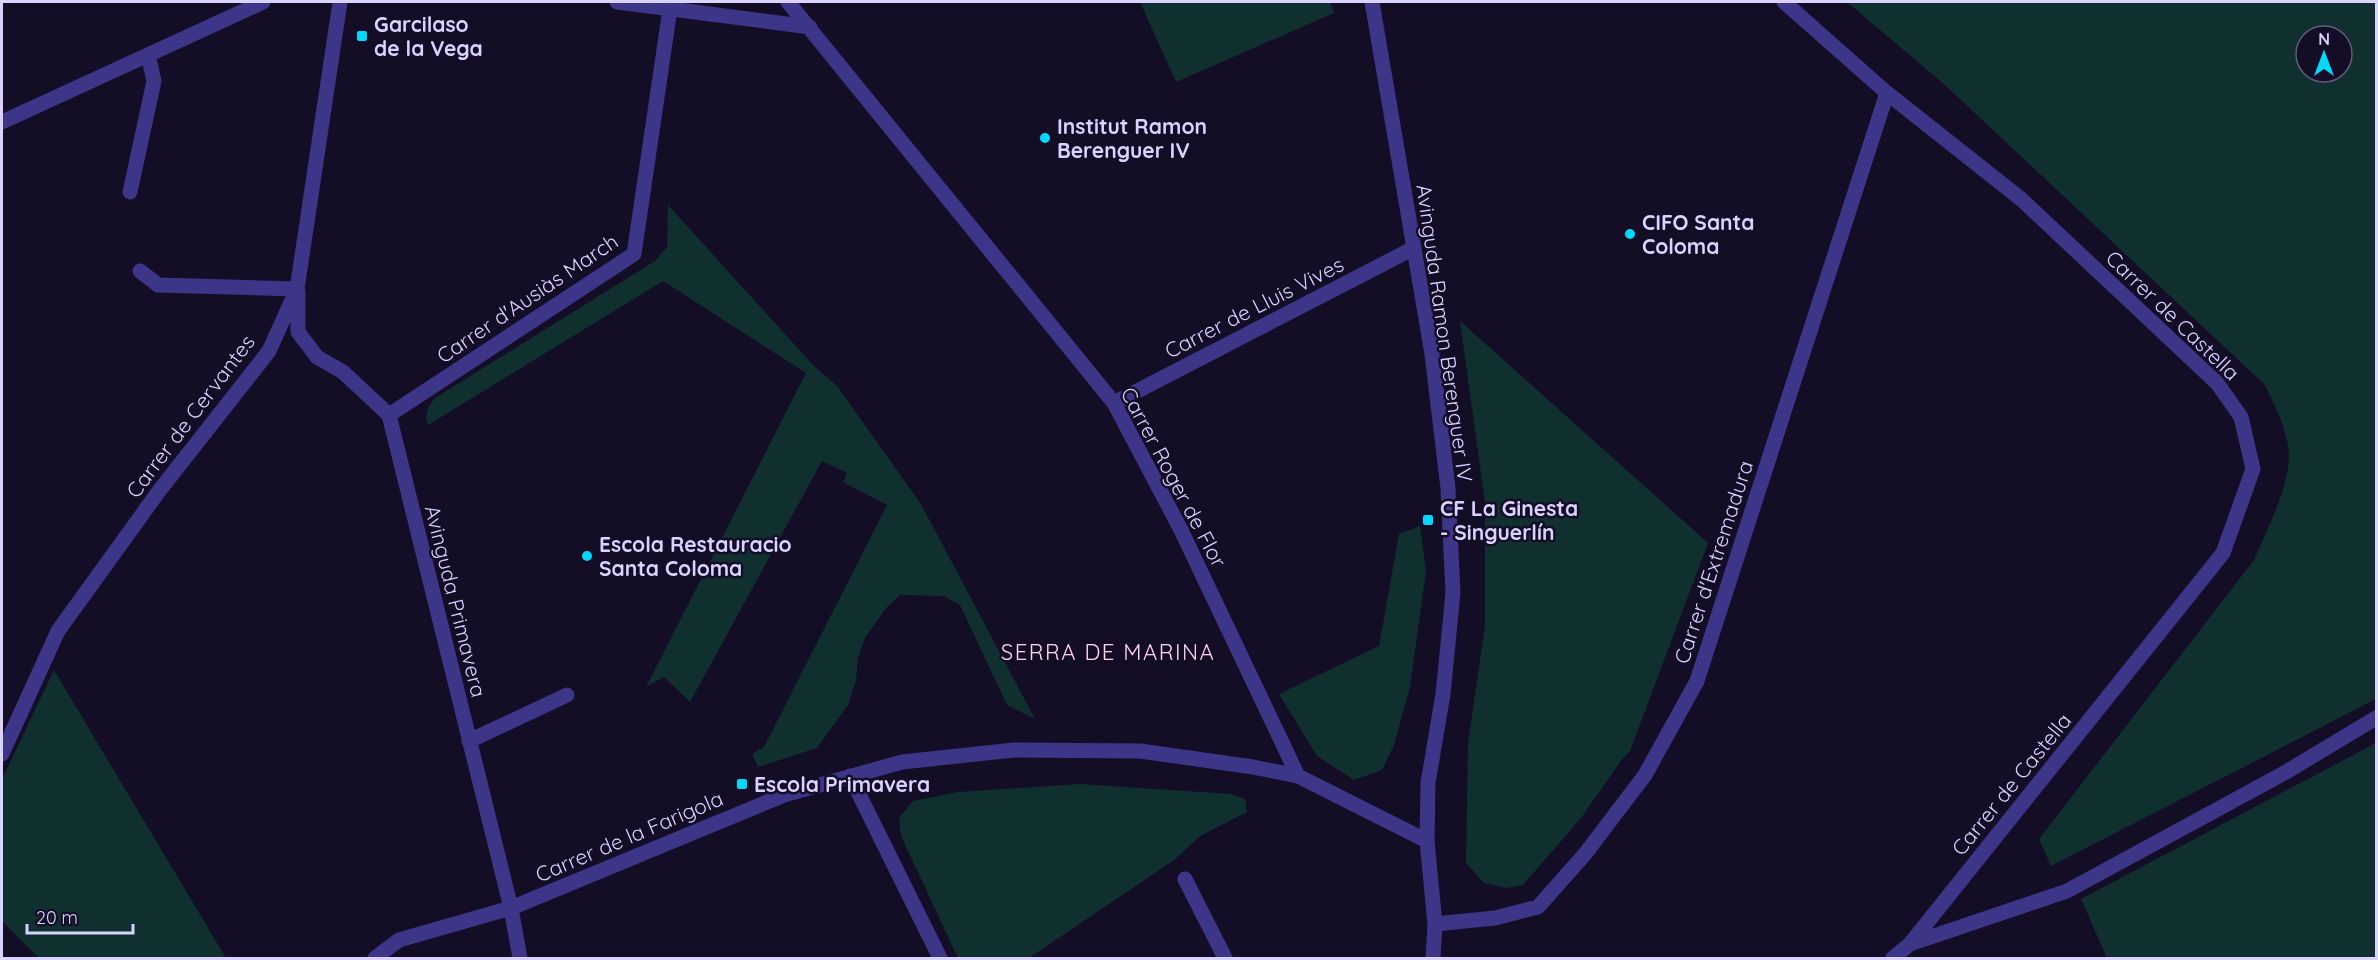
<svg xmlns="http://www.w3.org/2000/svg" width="2378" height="960" font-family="Quicksand,sans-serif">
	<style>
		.green { fill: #103030; fill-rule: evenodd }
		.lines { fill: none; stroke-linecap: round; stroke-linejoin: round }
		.lane { stroke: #3d3588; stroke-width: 15 }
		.street { stroke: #3d3588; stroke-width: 15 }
		.poi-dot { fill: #00d8fd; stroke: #130d26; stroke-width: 2 }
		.labels { text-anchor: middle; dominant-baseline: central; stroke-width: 5; stroke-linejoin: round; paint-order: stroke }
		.poi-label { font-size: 21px; font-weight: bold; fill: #dad2ff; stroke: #130d26; text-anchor: start }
		.street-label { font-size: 21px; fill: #dad2ff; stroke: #130d26 }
		.neighbourhood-label { font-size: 22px; letter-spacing: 1.5px; fill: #ffd4ed; stroke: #130d26 }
	</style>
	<rect width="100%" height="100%" fill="#130d26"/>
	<path class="green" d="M1140 2H1330L1334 13 1176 82Z
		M1847 2H2376V699L2051 866 2039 839 2254 560C2267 529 2294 479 2288 445 2284 424 2274 404 2265 385L1946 86ZM2306 36H2342V72H2306Z
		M668 205 813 365 837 386 921 504 1035 719 1007 705 960 605 944 596 900 595 886 608 865 638 858 658 856 680 848 705 817 748 758 767 752 754 764 747 887 505 843 482 847 473 822 461 690 702 664 677 646 687 806 373 663 281 428 425C424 414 428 407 435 398L655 261 667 247Z
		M1460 321 1708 543 1630 751 1623 758 1581 818 1523 885 1506 888 1484 883 1466 863 1468 743 1485 626V503Z
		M1420 526 1426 571 1410 687 1394 745 1382 770 1354 780 1317 756 1279 694 1379 646 1399 534Z
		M54 670 226 958H39L2 921V779Z
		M2376 743V958H2107L2081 899Z
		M1080 784 1231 794 1245 799 1247 812 1200 836 1174 860 1029 958H958L901 836 899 818 913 801 958 792Z"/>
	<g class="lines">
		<path class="lane" d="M130 192 154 81 148 55
			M140 271 158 285 297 289
			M469 741 567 695"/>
		<path class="street" d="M617 2 810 27
			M788 2 1114 403 1181 530 1298 776
			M1372 2 1432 354 1448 488 1453 593 1443 694 1428 783 1427 841 1435 924 1433 958
			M1784 2 1887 93 2021 199 2217 383 2241 417 2253 469 2223 553 1910 944 1893 958
			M2 122 263 2
			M298 292V332L317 357 343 372 389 415 511 908 520 958
			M1114 403 1414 248
			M389 415 634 254 670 9
			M2 754 58 631 159 491 269 351 297 289 340 2
			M850 776 940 958
			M1185 879 1225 958
			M1435 924 1495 918 1538 907 1585 854 1645 775 1697 681 1887 93
			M1910 944 2067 891 2286 772 2376 718
			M375 958 399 940 511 908 784 795 902 762 1014 750 1140 751 1253 767 1298 776 1427 841"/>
	</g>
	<g class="poi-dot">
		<rect x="356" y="30" width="12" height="12" rx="3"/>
		<circle cx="1045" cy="138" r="6"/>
		<circle cx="1630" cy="234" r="6"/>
		<rect x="1422" y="514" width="12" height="12" rx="3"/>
		<circle cx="587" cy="556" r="6"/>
		<rect x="736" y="778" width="12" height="12" rx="3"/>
	</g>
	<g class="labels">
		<g class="poi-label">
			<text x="374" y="24">Garcilaso<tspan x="374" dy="24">de la Vega</tspan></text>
			<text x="1057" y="126">Institut Ramon<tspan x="1057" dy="24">Berenguer IV</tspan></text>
			<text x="1642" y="222">CIFO Santa<tspan x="1642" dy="24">Coloma</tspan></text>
			<text x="1440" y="508">CF La Ginesta<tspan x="1440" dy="24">- Singuerlín</tspan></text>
			<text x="599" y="544">Escola Restauracio<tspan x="599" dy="24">Santa Coloma</tspan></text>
			<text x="754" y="784">Escola Primavera</text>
		</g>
		<g class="street-label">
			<text transform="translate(527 298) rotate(-34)">Carrer d'Ausiàs March</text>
			<text transform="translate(1254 307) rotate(-27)">Carrer de Lluis Vives</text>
			<text transform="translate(2173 315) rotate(44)">Carrer de Castella</text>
			<text transform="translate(1445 333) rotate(82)">Avinguda Ramon Berenguer IV</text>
			<text transform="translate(190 416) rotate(-53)">Carrer de Cervantes</text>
			<text transform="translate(1174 477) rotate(62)">Carrer Roger de Flor</text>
			<text transform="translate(1713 562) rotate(-72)">Carrer d'Extremadura</text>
			<text transform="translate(456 601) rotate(76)">Avinguda Primavera</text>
			<text transform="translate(2011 784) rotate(-51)">Carrer de Castella</text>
			<text transform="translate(629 836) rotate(-23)">Carrer de la Farigola</text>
		</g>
		<g class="neighbourhood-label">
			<text x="1108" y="652">SERRA DE MARINA</text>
		</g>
	</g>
	<rect width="2378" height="960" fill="none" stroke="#dad2ff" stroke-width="6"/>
	<g transform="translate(2324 54)"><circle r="28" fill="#130d26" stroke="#635c7d" stroke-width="1.5"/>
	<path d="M0-4.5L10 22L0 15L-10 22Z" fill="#00d8fd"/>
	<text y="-9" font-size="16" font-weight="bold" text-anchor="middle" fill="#dad2ff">N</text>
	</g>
	<path d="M27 924v9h106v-9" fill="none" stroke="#dad2ff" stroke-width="3"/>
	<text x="36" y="924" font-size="18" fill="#dad2ff" stroke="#130d26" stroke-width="4.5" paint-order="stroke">20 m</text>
</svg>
